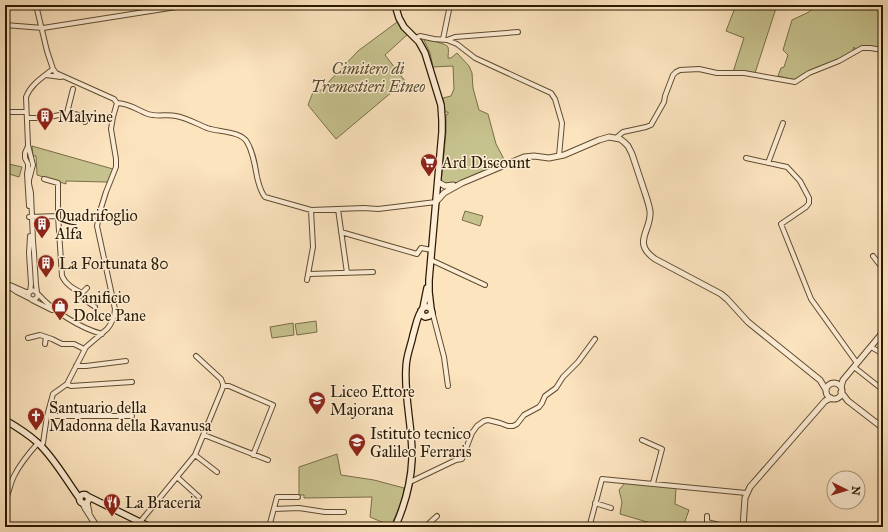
<svg xmlns="http://www.w3.org/2000/svg" width="888" height="532" font-family="'IM FELL Great Primer',serif">
	<style>
		.green { fill: #c6c28e; stroke: #786e48 }
		.lines { fill: none; stroke-linecap: round; stroke-linejoin: round }
		.minor-casing { stroke: #5f4c30; stroke-width: 6 }
		.tertiary-casing { stroke: #5f4c30; stroke-width: 7 }
		.secondary-casing { stroke: #2b1a01; stroke-width: 8 }
		.minor { stroke: #fdedd5; stroke-width: 4 }
		.tertiary { stroke: #fdedd5; stroke-width: 5 }
		.secondary { stroke: #fdedd5; stroke-width: 5.5 }
		.labels { text-anchor: middle; dominant-baseline: central; stroke-width: 3; stroke-linejoin: round; paint-order: stroke }
		.park-label { font-size: 16px; font-style: italic; fill: #5a4c2b; stroke: #fdedd5 }
		.poi-label { font-size: 16px; fill: #2b1a01; stroke: #fdedd5; text-anchor: start }
	</style>
	<rect width="100%" height="100%" fill="#fce4bf"/>
	<filter id="stains"><feTurbulence type="fractalNoise" baseFrequency=".005" numOctaves="4"/><feColorMatrix values="0 0 0 0 .2 0 0 0 0 .09 0 0 0 0 .02 0 0 0 .5 -.17"/></filter>
	<radialGradient id="worn" r=".72"><stop offset=".6" stop-color="#630" stop-opacity="0"/><stop offset="1" stop-color="#630" stop-opacity=".3"/></radialGradient>
	<path class="green" d="M736 5H777L755 73 733 72 744 38 726 31Z
		M808 5H883V49L862 47 855 49V48L854 47 852 52 838 60 823 65 809 71 795 80 778 76 781 68 784 67 788 55 783 50 792 20 809 12 812 9Z
		M397 22 408 34 385 55 405 81 336 139 308 105 315 87 320 91 358 51Z
		M425 39C430 41 446 43 448 47 449 50 448 55 448 58H451L457 53 469 66 472 73 473 88 479 110 488 114 496 144 505 161 456 183 448 185 441 182 446 132V115L448 114V112H445L443 98 451 96 454 89 453 66 433 67 430 53 424 40Z
		M32 146 113 169 108 182H106L66 181V184L37 175 36 156H33Z
		M9 164 22 167 19 177 6 173Z
		M465 211 483 216 480 226 462 220Z
		M316 321 317 332 297 335 295 324Z
		M293 323 294 335 272 338 270 327Z
		M337 454 341 475 374 480 404 488C404 498 395 517 391 526L370 517 372 497 304 498V495H299V467Z
		M625 483 676 488 675 504 689 510 683 527H664L620 514 622 502 619 490Z"/>
	<g class="lines">
		<g class="minor-casing">
			<path id="minor" d="M36 5 47 51 53 69 56 73 114 99 117 103
				M5 25 43 28 189 5
				M416 38 420 36 434 39 447 40 457 44 475 58 551 93 555 99 562 123 559 156
				M443 39 450 5
				M447 40 455 37 518 32
				M46 75 61 77
				M117 103C129 103 137 110 148 114 157 117 167 114 176 116 187 118 197 124 207 128 218 132 241 131 247 142 253 152 255 165 257 177 259 184 260 191 265 197L311 210 364 208 378 209 436 202
				M5 112H26
				M67 113 73 89
				M27 118C32 118 38 118 43 118 55 117 79 107 85 122
				M616 138 623 132 646 127 651 125 664 102 665 96 673 75 676 72 680 70 699 69 717 73H744L795 82 809 73 839 61 862 48H870L883 50
				M28 146 25 153V158L28 164V168L27 174 29 206
				M746 158 787 167 800 181 809 198V203L806 207 781 224 811 299 857 363
				M768 163 783 123
				M44 179 58 183V216
				M338 209 347 273
				M29 217 58 216 62 276C66 285 74 289 82 293
				M341 232 417 254 421 248 432 250
				M30 236 29 253 31 284 30 292
				M873 256 883 269
				M431 260 485 285
				M309 274 373 272
				M307 280 313 247 311 210
				M5 284 17 292 31 299
				M10 285 26 292H30
				M28.5 295a4.5 4.5 0 1 1 9 0a4.5 4.5 0 1 1-9 0Z
				M37 292 36 285 34 253 33 241 31 193 29 184V180L33 165 28 145 26 97C31 84 43 77 53 69
				M82 293 84 299 95 307
				M82 293 87 288
				M38 294C53 311 80 328 102 334
				M32 300 52 310
				M432 311 444 357 448 386
				M28 338 40 335 52 339 62 344H74L84 349
				M45 344 46 337
				M871 347 883 354
				M76 366H86L126 361
				M854 367 883 390
				M67 384 71 386 132 382
				M223 387 225 386H229L273 405 253 455
				M47 416H132
				M204 435 268 460
				M642 440 662 449 653 483
				M41 446 43 443 47 416 53 394 67 384 69 380 86 347 107 329 110 325 114 317 115 309 97 226 101 208 106 192 116 167V159L111 129 113 117 117 103
				M195 455 217 472
				M177 477 199 497
				M410 482 456 460 462 459 472 433 477 426 484 421 488 420 500 423 508 426H513L517 424 524 415 539 407 542 403 545 396 556 388 563 377 578 362 595 339
				M5 500C9 493 10 484 14 476 20 464 29 453 38 443
				M595 503 611 508
				M274 509 299 508 325 512H344
				M140 522 195 455 223 387V384L221 379 196 356
				M707 522V516
				M269 527 277 497H298
				M425 527 437 516
				M592 527 590 524 602 479 746 493
				M707 527V522L727 527"/>
		</g>
		<g class="tertiary-casing">
			<path id="tertiary" d="M438 182 445 186 453 185
				M436 202 444 193 462 183 524 157 534 156 549 158 564 155 599 140 609 137 620 139 624 142 628 146 632 154C636 166 640 178 644 190 646 196 649 204 650 211 652 231 631 242 655 259L721 294 727 299 748 322 820 380 826 390
				M826 391a8 8 0 1 1 16 0a8 8 0 1 1-16 0Z
				M841 387 843 380 883 332
				M841 392 848 401 883 428
				M83 503 85 508 97 527
				M87 503 89 512
				M743 527 745 498 750 487 825 401 831 398"/>
		</g>
		<g class="secondary-casing">
			<path id="secondary" d="M395 5 399 18 404 27 419 42 425 53 441 105 442 120V132L429 280V292L431 309
				M423 308 427 288
				M5 420C17 427 28 434 38 443 55 459 66 480 80 499
				M79.5 499a4.5 4.5 0 1 1 9 0a4.5 4.5 0 1 1-9 0Z
				M87 496 150 527
				M395 527C405 505 411 483 412 459 413 429 404 398 406 368 406 356 411 346 413 335 416 326 417 314 424 307H428L431 309 432 313 429 316 425 317 422 315 421 311"/>
		</g>
		<use href="#minor" class="minor"/>
		<use href="#tertiary" class="tertiary"/>
		<use href="#secondary" class="secondary"/>
	</g>
	<defs>
		<g id="building-pin" transform="scale(0.9)"><path d="M0 17L-7.5 6A9.5 9.5 0 1 1 7.5 6Z" fill="#8f2418" stroke="#fdedd5"/><path d="M-4-6H4V6H1V3H-1V6H-4ZM-2.5-4.3h1.7v1.8h-1.7ZM.8-4.3h1.7v1.8H.8ZM-2.5-1h1.7V.8h-1.7ZM.8-1h1.7V.8H.8Z" fill="#fff"/></g>
		<g id="supermarket-pin" transform="scale(0.9)"><path d="M0 17L-7.5 6A9.5 9.5 0 1 1 7.5 6Z" fill="#8f2418" stroke="#fdedd5"/><path d="M-6-5.5h2.5l.6 2H6L4.5 2H-2.5L-4.4-4H-6ZM-1.5 3.2a1.3 1.3 0 1 0 .1 0ZM3 3.2a1.3 1.3 0 1 0 .1 0Z" fill="#fff"/></g>
		<g id="shop-pin" transform="scale(0.9)"><path d="M0 17L-7.5 6A9.5 9.5 0 1 1 7.5 6Z" fill="#8f2418" stroke="#fdedd5"/><path d="M-5-2.5h2.3a2.7 3.5 0 0 1 5.4 0H5L5.5 6h-11ZM-1.5-2.5h3a1.5 2.3 0 0 0-3 0Z" fill="#fff"/></g>
		<g id="school-pin" transform="scale(0.9)"><path d="M0 17L-7.5 6A9.5 9.5 0 1 1 7.5 6Z" fill="#8f2418" stroke="#fdedd5"/><path d="M0-5L7-2L0 1L-7-2ZM-4 1L0 2.5L4 1V4Q0 6-4 4Z" fill="#fff"/></g>
		<g id="church-pin" transform="scale(0.9)"><path d="M0 17L-7.5 6A9.5 9.5 0 1 1 7.5 6Z" fill="#8f2418" stroke="#fdedd5"/><path d="M-1.2-6h2.4v3.5h3.3v2.4h-3.3V6h-2.4V-.1h-3.3v-2.4h3.3Z" fill="#fff"/></g>
		<g id="restaurant-pin" transform="scale(0.9)"><path d="M0 17L-7.5 6A9.5 9.5 0 1 1 7.5 6Z" fill="#8f2418" stroke="#fdedd5"/><path d="M-5-6h1v4h1v-4h1v4h1v-4h1v5L-1.5 .5V6h-2V.5L-5-1ZM5-6V6H3V1.5H1.5Q1.5-4 5-6Z" fill="#fff"/></g>
	</defs>
	<g fill-rule="evenodd">
		<use href="#building-pin" x="45" y="116"/>
		<use href="#supermarket-pin" x="429" y="162"/>
		<use href="#building-pin" x="42" y="224"/>
		<use href="#building-pin" x="46" y="263"/>
		<use href="#shop-pin" x="60" y="306"/>
		<use href="#school-pin" x="317" y="400"/>
		<use href="#church-pin" x="36" y="416"/>
		<use href="#school-pin" x="357" y="442"/>
		<use href="#restaurant-pin" x="112" y="502"/>
	</g>
	<g class="labels">
		<g class="park-label">
			<text x="368" y="68">Cimitero di<tspan x="368" dy="18">Tremestieri Etneo</tspan></text>
		</g>
		<g class="poi-label">
			<text x="58" y="116">Malvine</text>
			<text x="442" y="162">Ard Discount</text>
			<text x="55" y="215">Quadrifoglio<tspan x="55" dy="18">Alfa</tspan></text>
			<text x="59" y="263">La Fortunata 80</text>
			<text x="73" y="297">Panificio<tspan x="73" dy="18">Dolce Pane</tspan></text>
			<text x="330" y="391">Liceo Ettore<tspan x="330" dy="18">Majorana</tspan></text>
			<text x="49" y="407">Santuario della<tspan x="49" dy="18">Madonna della Ravanusa</tspan></text>
			<text x="370" y="433">Istituto tecnico<tspan x="370" dy="18">Galileo Ferraris</tspan></text>
			<text x="125" y="502">La Braceria</text>
		</g>
	</g>
	<rect width="888" height="532" fill="none" stroke="#fce4bf" stroke-width="20"/>
	<rect x="6" y="6" width="876" height="520" fill="none" stroke="#2b1a01" stroke-width="2"/>
	<rect x="10" y="10" width="868" height="512" fill="none" stroke="#2b1a01"/>
	<g transform="translate(846 490) rotate(95)"><circle r="19" fill="#fdedd5" stroke="#a99980"/>
	<path d="M0-3L7 15L0 10L-7 15Z" fill="#8f2418"/>
	<text y="-6" font-size="11" font-weight="bold" text-anchor="middle" fill="#2b1a01">N</text>
	</g>
	<rect width="100%" height="100%" filter="url(#stains)"/>
	<rect width="100%" height="100%" fill="url(#worn)"/>
</svg>
